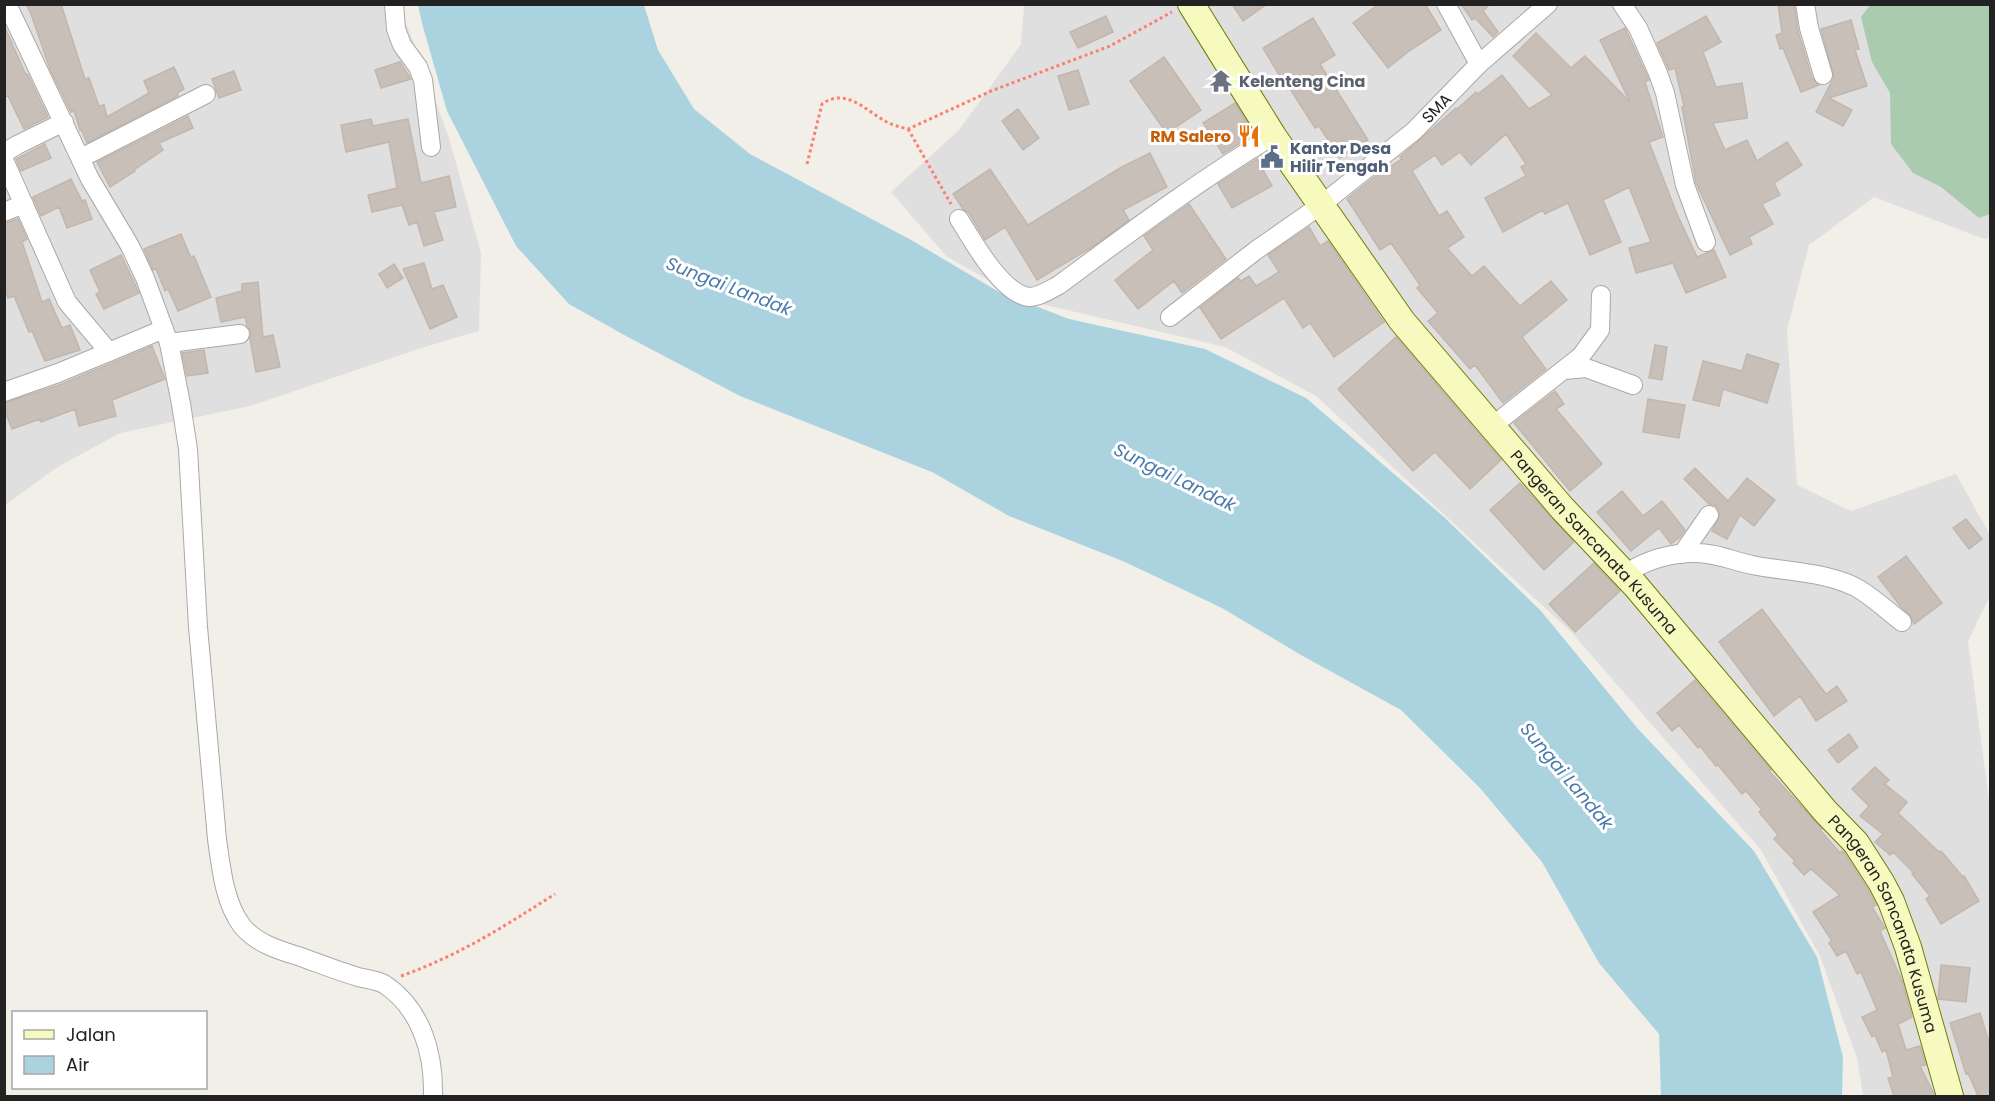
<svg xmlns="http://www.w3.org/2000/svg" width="1995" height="1101" font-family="Poppins,sans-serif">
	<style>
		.residential { fill: #e0dfdf }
		.cemetery { fill: #aacbaf }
		.water { fill: #aad3df }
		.building { fill: #c7bfb8; stroke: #c4b6ab; stroke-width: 1.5 }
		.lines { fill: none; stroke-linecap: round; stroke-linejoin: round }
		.street-casing { stroke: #a9a9a9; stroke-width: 20 }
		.secondary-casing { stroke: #707d05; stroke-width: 28 }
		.path { stroke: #fa8072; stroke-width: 3; stroke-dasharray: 3 3; stroke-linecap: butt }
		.street { stroke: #fff; stroke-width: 18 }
		.secondary { stroke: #f7fabf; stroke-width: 26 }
		.labels { text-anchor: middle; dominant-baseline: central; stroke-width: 6; stroke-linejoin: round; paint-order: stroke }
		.worship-label { font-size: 16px; font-weight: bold; fill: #5b616d; stroke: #fff; text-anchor: start }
		.street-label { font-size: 16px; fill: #222; stroke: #fff }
		.food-label { font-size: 16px; font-weight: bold; fill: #c56008; stroke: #fff; text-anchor: end }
		.service-label { font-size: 16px; font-weight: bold; fill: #4e5e75; stroke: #fff; text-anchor: start }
		.water-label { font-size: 18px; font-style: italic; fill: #4a7aab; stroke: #fff }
	</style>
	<rect width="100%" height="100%" fill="#f2efe9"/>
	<path class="residential" d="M5 5H398L416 48 449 138 481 253 479 331 421 348 250 406 120 433 56 468 5 505Z
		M1024 5H1990V237L1984 239 1874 197 1809 245 1787 330 1797 485 1851 511 1956 474 1990 535V596L1968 641 1990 808V1096H1863L1857 1058 1820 956 1761 850 1572 633 1316 396 1225 347 1033 302 1004 289 946 256 891 192 959 130 1021 44Z"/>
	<path class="cemetery" d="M1871 4 1990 5V214L1979 218 1941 187 1913 173 1891 144 1890 93 1872 62 1861 17Z"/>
	<path class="water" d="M418 5H644L658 50 694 109 750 154 913 241 999 292 1069 319 1205 349 1306 398 1444 517 1541 611 1638 729 1754 851 1817 957 1843 1057 1842 1096H1661L1659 1034 1599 963 1542 862 1480 788 1401 710 1301 655 1222 608 1125 562 1009 516 932 472 740 396 626 336 569 304 516 246 447 111 422 23Z"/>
	<path class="building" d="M26 4H61L85 79 89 78 99 106 104 105 107 117 149 93 144 81 174 67 184 89 177 93 178 96 87 143 81 129 80 130 74 111 71 112 50 69 31 14Z
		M1232 4H1267L1243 21Z
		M1379 4H1425L1441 30 1409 51 1388 68 1353 23Z
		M1461 4H1490L1483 11 1498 32 1493 37 1475 18 1472 20Z
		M1778 4H1794L1798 31 1812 78 1819 85 1801 92 1783 48 1780 49 1776 35 1782 33Z
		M1106 16 1113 32 1078 48 1070 32Z
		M1706 16 1721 42 1703 52 1716 87 1742 83 1747 113V118L1713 123 1725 150 1747 140 1757 161 1787 142 1802 165 1774 183 1780 195 1762 204 1773 224 1749 237 1752 244 1730 255 1696 183 1682 107 1684 106 1675 68 1669 70 1657 43Z
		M1313 18 1335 55 1320 64 1368 140 1340 158 1319 126 1315 128 1287 84 1285 85 1263 48Z
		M1851 20 1859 49 1855 50 1867 86 1829 98 1852 110 1843 126 1816 112 1834 77 1821 29Z
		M4 25 25 73 28 75 48 117 24 129 8 96 4 97Z
		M1625 28 1649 80 1645 82 1663 137 1649 142 1677 214 1697 257 1714 250 1726 277 1686 293 1673 263 1636 273 1629 248 1651 242 1629 187 1603 200 1621 242 1590 255 1568 203 1545 214 1543 210 1503 232 1485 198 1526 176 1521 167 1526 164 1506 134 1471 165 1460 152 1442 165 1435 155 1412 171 1439 216 1447 211 1464 237 1447 248 1472 276 1484 266 1520 306 1551 281 1567 300 1522 337 1546 369 1503 403 1475 365 1470 369 1428 321 1438 313 1417 288 1420 285 1391 243 1380 250 1347 199 1377 175 1402 159 1400 157 1456 108 1457 109 1476 92 1478 94 1502 75 1529 109 1552 95 1513 56 1536 33 1571 68 1585 56 1630 102 1600 40Z
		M1164 57 1201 110 1170 131H1165L1130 81Z
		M400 62 411 79 381 88 375 70Z
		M1078 70 1089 104 1069 110 1058 76Z
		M234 71 241 90 219 98 212 79Z
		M1235 103 1254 134 1223 154 1203 123Z
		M1018 109 1039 138 1023 150 1002 121Z
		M188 116 193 128 159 143 163 150 134 170 135 171 110 187 97 162Z
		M371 119 373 126 408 119 421 183 449 176 456 207 434 212 443 240 424 246 417 222 409 225 402 205 372 212 368 195 397 188 389 142 346 152 341 125Z
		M45 144 51 158 21 171 16 159Z
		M1150 153 1167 187 1123 210 1129 220 1092 247 1037 280 1005 227 985 240 969 213 963 209 953 194 990 169 1028 225 1120 168Z
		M1257 159 1272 186 1232 208 1218 184Z
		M71 179 82 201 85 200 92 219 67 228 59 207 41 216 33 197Z
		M1189 204 1226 259 1182 293 1174 281 1138 309 1115 280 1153 250 1144 236Z
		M18 219 27 239 22 242 42 302 49 299 62 328 70 325 80 350 45 361 32 331 29 332 14 296 8 298 4 286V223Z
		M1309 227 1320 246 1328 241 1384 322 1334 357 1310 323 1303 328 1284 298 1221 339 1200 308 1238 278 1241 281 1249 276 1256 286 1279 272 1268 255Z
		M181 234 191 258 194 256 211 297 178 311 168 289 165 291 156 269 153 270 144 249Z
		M121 255 139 293 104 309 96 294 100 292 90 270Z
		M424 263 432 289 443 285 457 317 430 329 403 269Z
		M394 264 403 278 387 288 379 274Z
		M258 282 263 337 273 335 280 367 256 372 250 339 251 332 247 325 245 317 221 322 216 298 242 291V284Z
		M1396 337 1501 460 1470 489 1435 452 1413 471 1338 389Z
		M1655 345 1667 347 1662 380 1649 378Z
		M152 346 165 379 112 400 116 416 79 426 75 409 41 422 40 419 12 429 4 409V403L62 384Z
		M204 350 208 373 187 376 182 353Z
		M1747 354 1779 364 1767 403 1723 389 1719 406 1693 400 1703 361 1742 371Z
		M1555 391 1564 404 1556 409 1602 464 1570 491 1514 423Z
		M1648 399 1685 405 1679 438 1643 432Z
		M1695 468 1728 501 1747 478 1775 500 1754 526 1740 515 1727 539 1712 531 1720 516 1719 510 1715 505 1709 504 1684 479Z
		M1520 483 1574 542 1544 570 1490 510Z
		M1622 491 1643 516 1662 501 1685 530 1680 537 1671 544 1659 528 1631 551 1597 512Z
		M1966 519 1982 539 1969 549 1953 528Z
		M1906 556 1942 603 1914 624 1909 614 1901 607 1878 577Z
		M1594 563 1620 591 1575 632 1549 604Z
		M1762 609 1826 694 1837 686 1847 701 1816 721 1800 696 1774 716 1719 642Z
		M1695 680 1771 770 1769 771 1822 829 1820 830 1840 853 1842 851 1844 852 1868 890 1876 905 1872 907 1885 928 1880 931 1902 981 1912 1017 1898 1024 1906 1050 1920 1046 1926 1065 1920 1066 1935 1096H1894L1888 1078 1893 1077 1886 1050 1882 1052 1875 1035 1872 1037 1862 1017 1877 1010 1861 972 1857 974 1846 951 1837 956 1829 943 1832 941 1813 912 1840 895 1811 869 1804 875 1793 863 1795 861 1774 839 1778 835 1759 812 1762 810 1746 791 1742 794 1718 765 1716 766 1700 746 1698 748 1679 725 1672 731 1657 713Z
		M1849 734 1858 747 1838 763 1828 750Z
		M1875 767 1889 780 1885 784 1907 802 1898 813 1939 852 1941 851 1963 877 1964 876 1979 901 1941 924 1926 899 1930 896 1912 874 1914 873 1893 852 1890 855 1875 842 1883 834 1860 816 1869 806 1852 789Z
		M1941 965 1970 968 1966 1002 1938 999Z
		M1980 1013 1990 1045V1096H1978L1968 1073 1966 1074 1950 1023Z"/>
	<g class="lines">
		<g class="street-casing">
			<g id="street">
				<path d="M7 4 90 179 130 246 145 278 169 343 181 404 188 449 198 627 217 839C221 867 224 902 242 926 256 943 278 950 298 956 318 963 338 971 358 977 366 979 377 980 384 984 422 1009 434 1054 433 1096"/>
				<path d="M394 4 396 29 402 45 418 67 423 80 431 147"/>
				<path d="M1446 4 1479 64"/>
				<path d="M1622 4 1638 28 1658 73 1665 93 1685 185 1706 242"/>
				<path d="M1805 4 1809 28 1823 75"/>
				<path d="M4 153 17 145 64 122"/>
				<path d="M81 158 206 94"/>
				<path d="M4 160 67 302 109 352"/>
				<path d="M4 212 24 204"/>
				<path d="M959 219C972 240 1002 294 1029 297 1039 297 1051 289 1059 285 1129 233 1198 181 1273 136"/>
				<path id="s1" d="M1170 317 1255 251 1321 205 1414 131 1479 64 1548 4"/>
				<path d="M169 343 240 334"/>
				<path d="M1565 370 1586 368 1633 385"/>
				<path d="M4 392 58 373 164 329"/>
				<path d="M1491 427 1581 356 1600 330 1601 295"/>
				<path d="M1682 554 1709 515"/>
				<path d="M1625 574C1645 561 1669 553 1694 553 1713 552 1733 561 1752 565 1786 572 1833 572 1862 591 1876 600 1889 612 1902 622"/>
			</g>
		</g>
		<g class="secondary-casing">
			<g id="secondary">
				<path id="s2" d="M1191 4 1273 136 1402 321 1562 508 1635 585 1825 811 1856 843 1881 882 1891 901 1908 947 1950 1096"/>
			</g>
		</g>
		<path class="path" d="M908 129 951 204
			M807 164 822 104C846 87 865 110 885 121 892 125 900 127 908 129L991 91 1110 46 1172 12
			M401 976C460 955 503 927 555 894"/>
		<use href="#street" class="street"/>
		<use href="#secondary" class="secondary"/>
	</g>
	<defs>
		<g id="temple-bare" transform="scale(1.8)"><path d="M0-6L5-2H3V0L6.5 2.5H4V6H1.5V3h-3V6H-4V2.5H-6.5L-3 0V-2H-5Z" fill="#6b7280" stroke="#fff" stroke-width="2.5" paint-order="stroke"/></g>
		<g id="restaurant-bare" transform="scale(1.8)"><path d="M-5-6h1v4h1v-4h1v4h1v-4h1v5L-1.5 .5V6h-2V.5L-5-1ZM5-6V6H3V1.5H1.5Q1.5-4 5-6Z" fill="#e8710a" stroke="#fff" stroke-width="2.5" paint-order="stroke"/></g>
		<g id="civic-bare" transform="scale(1.8)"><path d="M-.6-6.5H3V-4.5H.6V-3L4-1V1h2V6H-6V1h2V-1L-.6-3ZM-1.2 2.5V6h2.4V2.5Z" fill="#5c6f8a" stroke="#fff" stroke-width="2.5" paint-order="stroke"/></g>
	</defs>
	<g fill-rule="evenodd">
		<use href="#temple-bare" x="1221" y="81"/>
		<use href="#restaurant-bare" x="1249" y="136"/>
		<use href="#civic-bare" x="1272" y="157"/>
	</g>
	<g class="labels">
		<g class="worship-label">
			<text x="1239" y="81">Kelenteng Cina</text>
		</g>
		<g class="street-label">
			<text stroke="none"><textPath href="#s1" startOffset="339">SMA</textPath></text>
			<text stroke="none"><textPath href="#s2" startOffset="674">Pangeran Sancanata Kusuma</textPath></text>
			<text stroke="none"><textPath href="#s2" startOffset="1158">Pangeran Sancanata Kusuma</textPath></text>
		</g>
		<g class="food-label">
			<text x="1231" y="136">RM Salero</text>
		</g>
		<g class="service-label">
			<text x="1290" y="148">Kantor Desa<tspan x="1290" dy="18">Hilir Tengah</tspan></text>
		</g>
		<g class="water-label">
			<text transform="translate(729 286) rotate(21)">Sungai Landak</text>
			<text transform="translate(1175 477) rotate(26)">Sungai Landak</text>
			<text transform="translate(1567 776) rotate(50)">Sungai Landak</text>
		</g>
	</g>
	<rect width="1995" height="1101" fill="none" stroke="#222222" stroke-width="12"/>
	<rect x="12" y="1011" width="195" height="78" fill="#ffffff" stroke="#a7a7a7" stroke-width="1.5"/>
	<rect x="24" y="1030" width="30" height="9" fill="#f7fabf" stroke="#a7a7a7" stroke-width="1.5"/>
	<text x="66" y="1041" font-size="18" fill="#222222">Jalan</text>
	<rect x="24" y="1056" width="30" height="18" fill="#aad3df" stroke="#a7a7a7" stroke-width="1.5"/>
	<text x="66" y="1071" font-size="18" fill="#222222">Air</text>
</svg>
